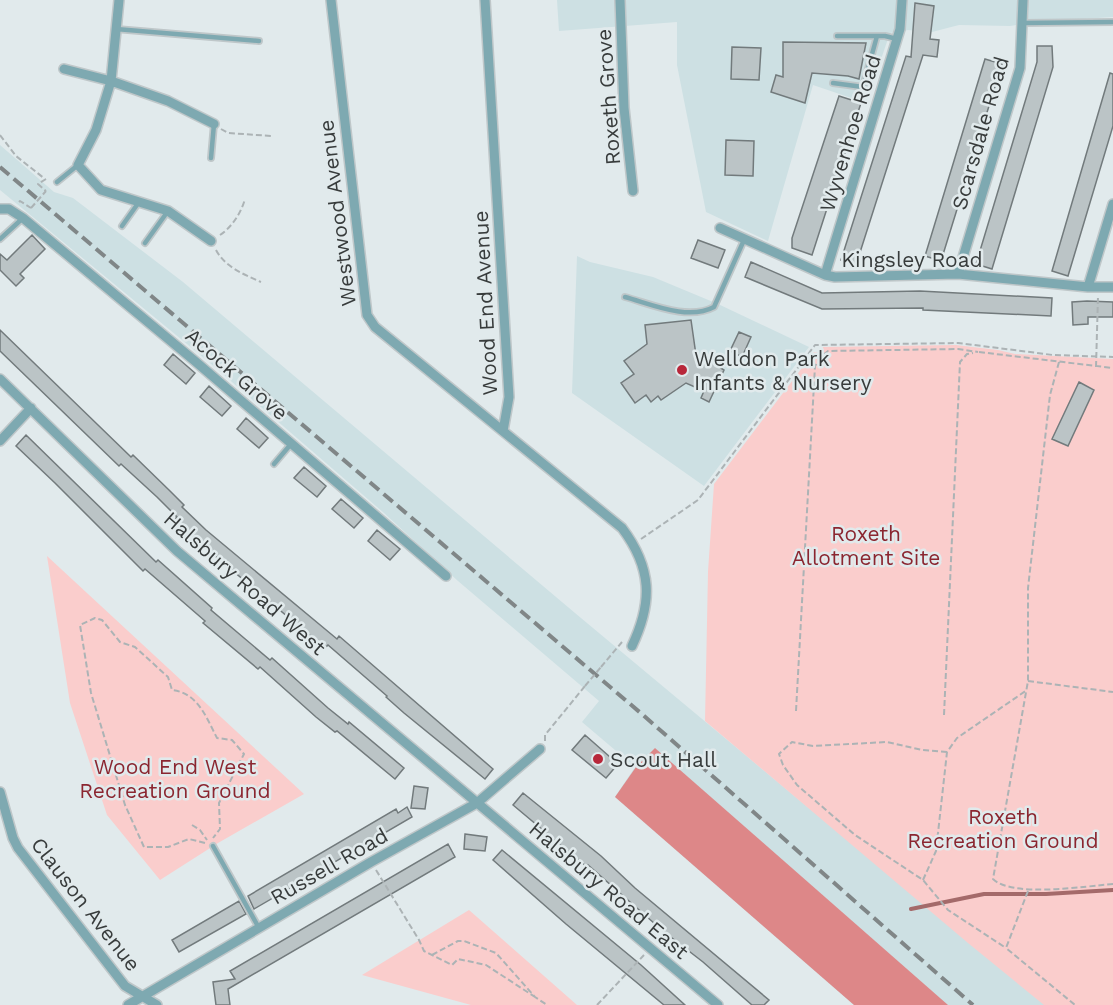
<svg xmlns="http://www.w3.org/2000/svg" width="1113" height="1005" font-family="'Work Sans',sans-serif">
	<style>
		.built { fill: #cde0e3 }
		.green { fill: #facdcc }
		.forest { fill: #dd8788 }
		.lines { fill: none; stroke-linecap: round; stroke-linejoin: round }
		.stream { stroke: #a46a6a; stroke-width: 4 }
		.building { fill: #bbc4c6; stroke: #727a7c; stroke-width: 1.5 }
		.service-casing { stroke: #bfc7c9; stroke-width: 8 }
		.minor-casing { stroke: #bfc7c9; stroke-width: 12 }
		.path { stroke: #acb3b5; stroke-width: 2; stroke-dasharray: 6 3; stroke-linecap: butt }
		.service { stroke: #7ea9b1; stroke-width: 4.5 }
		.minor { stroke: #7ea9b1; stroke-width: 9 }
		.rail { stroke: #808687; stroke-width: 4; stroke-dasharray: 12 6; stroke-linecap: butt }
		.path-bridge { stroke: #acb3b5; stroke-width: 2; stroke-dasharray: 6 3; stroke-linecap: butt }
		.poi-dot { fill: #b8273a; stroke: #e1eaec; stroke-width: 2 }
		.labels { text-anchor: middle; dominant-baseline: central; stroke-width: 5; stroke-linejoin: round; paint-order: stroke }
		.street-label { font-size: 21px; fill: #383c3c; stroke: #e1eaec }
		.poi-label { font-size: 21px; fill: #383c3c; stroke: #e1eaec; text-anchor: start }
		.park-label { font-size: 21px; fill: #8b2630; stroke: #e1eaec }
	</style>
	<rect width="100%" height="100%" fill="#e1eaec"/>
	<path class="built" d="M557 0H1113V17L1036 22 1010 26 959 25 932 32 908 30 890 33 866 103 813 85 768 241 706 212 677 65V22L559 31Z
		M0 145 54 192 73 198 183 282 575 613 1045 1005H854L615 797 635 767 582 722 599 701 458 581 384 513 210 363 0 190Z
		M577 256 590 262 653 277 718 304 809 347 704 486 572 393Z"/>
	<path class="green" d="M956 345 998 350 1015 354 1113 359V1005H1044L968 943 705 721 708 572 714 484 814 352 822 353 823 347Z
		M47 556 304 794 218 843 160 880 107 815 70 703Z
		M469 910 577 1005H471L362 975Z"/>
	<path class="forest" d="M655 748 948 1005H854L615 797 636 767Z"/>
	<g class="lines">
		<path class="stream" d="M911 909 984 894H1046L1113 890"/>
	</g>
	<path class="building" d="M915 3 934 6 930 39 939 40 937 57 923 55 856 265 841 260 906 56 911 57Z
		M783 42 866 43 859 79 848 76 812 73 805 103 771 92 776 75 783 77Z
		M1037 46H1052L1053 67 992 269 976 264 1037 62Z
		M732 47 761 48 759 80 731 79Z
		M985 59 1002 64 941 261 925 256Z
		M1110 73 1113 74V126L1068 276 1052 271Z
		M839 96 861 103 812 255 792 248V238Z
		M726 140 754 141 753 176 725 175Z
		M32 235 45 249 20 274 24 278 16 286 0 270V254L7 260Z
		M698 240 725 250 718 268 691 258Z
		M751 262 822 293 920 291 1052 298 1051 316 923 310V308L822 309 745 277Z
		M1087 301 1113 302V317H1088V324L1073 325 1072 302Z
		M691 320 696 355 710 362 712 357 722 361 719 367 724 370 709 402 701 398 704 391 686 383 661 400 658 396 651 402 646 395 635 403 621 383 634 374 624 361 647 344 645 325Z
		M0 330 131 457 133 455 169 490 184 505 182 507 206 530 337 639 339 636 493 769 485 779 404 713 386 697 387 696 328 645 325 648 196 540 175 519 177 517 157 497 121 464 119 466 0 351Z
		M739 332 751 337 742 357 730 351Z
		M173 354 195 373 186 384 164 365Z
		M1079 382 1094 390 1068 446 1052 439Z
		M209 386 231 406 222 416 200 397Z
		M246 418 268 438 259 448 237 429Z
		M26 435 156 562 158 560 212 608 211 610 270 660 272 658 328 708 348 724 349 722 404 768 395 779 337 731 335 732 316 717 260 667 258 669 203 623 205 621 145 569 143 571 55 483 16 446Z
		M304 467 326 486 317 497 294 478Z
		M341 499 363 518 354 528 332 509Z
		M377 530 400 549 390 560 368 541Z
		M585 735 618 764 606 778 572 750Z
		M414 786 428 788 425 809 411 808Z
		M523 793 601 856 635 888 769 1000 764 1005H752L703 962 663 931 588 865 587 867 513 805Z
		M407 807 412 817 254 909 248 896 396 809 398 813Z
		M465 834 487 837 485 851 464 849Z
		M448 844 455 857 228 989 230 1005H216L213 982 235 979 230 971Z
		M502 850 641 965 685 1005H664L566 924 493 860Z
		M239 901 246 914 179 952 172 940Z"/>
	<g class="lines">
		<g class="service-casing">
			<path id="service" d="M1023 23 1113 22
				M116 29 259 41
				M837 36H885L897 39
				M833 83 863 87 877 36
				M211 158 214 124
				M57 182 78 165
				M122 226 139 202
				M0 239 23 218
				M145 243 168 211
				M625 297C651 304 688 321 714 307L744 240
				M274 464 291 444
				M213 846 259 928"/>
		</g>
		<g class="minor-casing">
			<path id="minor" d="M119 0 111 81 96 130 78 165 101 190 168 211 211 241
				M331 0 367 315 375 327 622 528C652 568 653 602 632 646
				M485 0 509 397 503 431
				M620 0 624 108 633 191
				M64 69 111 81 168 101 214 124
				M0 209H9L23 218 196 362 446 576
				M720 228 825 275 835 277 958 274 1088 287H1113
				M958 274 1020 68 1023 0
				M825 275 900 29 902 0
				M1088 287 1113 204
				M0 379 177 551 718 1005
				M0 441 31 408
				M0 792 13 838 18 848 125 986 157 1005
				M128 1005 371 862 477 803 540 749"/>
		</g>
		<path class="path" d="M221 129 228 133 272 136
			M0 135 16 156 45 179
			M46 179 38 184 46 191
			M19 202 20 201 31 208
			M220 235C232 227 241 213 245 199
			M216 250C225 267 243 274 261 282
			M979 352 1113 368
			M1059 362 1050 395 1028 588V681L993 879C1012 898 1087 886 1113 884
			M1096 367 1098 296
			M641 539 698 500 815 345 958 343 1053 355 1113 357
			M601 667 622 642
			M1028 681 1113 692
			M796 711 815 366 822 356 828 351 958 349 978 352
			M944 715 960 362 967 354 973 353
			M545 741V735L585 686
			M947 752 922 750 887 742 813 746 792 742 779 754 783 765 797 785 855 835 923 880 948 910 1006 948
			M192 825 200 830 207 840
			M205 843 189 839 168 847H144L125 805 91 693 80 625 95 618 102 620 120 642 135 647 168 677 172 690C198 693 206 717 217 738L232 740 244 754 219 803 220 829 213 838
			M376 870 419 940 424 951 452 965 458 959 486 965 535 997
			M923 880 936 851 947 752 957 738 1027 690
			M1028 891 1006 948 1075 1005
			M432 955 458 941H464L496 953 535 997 547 1005
			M597 1005 644 955"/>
		<use href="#service" class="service"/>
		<use href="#minor" class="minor"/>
		<path class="rail" d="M0 167 643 715 973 1005"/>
		<path class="path-bridge" d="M31 208 46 191
			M585 686 601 667"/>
	</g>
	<g class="poi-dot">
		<circle cx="682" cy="370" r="6"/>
		<circle cx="598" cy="759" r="6"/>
	</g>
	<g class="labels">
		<g class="street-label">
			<text transform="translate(608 97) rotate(-94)">Roxeth Grove</text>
			<text transform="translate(850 133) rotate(-73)">Wyvenhoe Road</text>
			<text transform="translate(980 133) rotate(-74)">Scarsdale Road</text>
			<text transform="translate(337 213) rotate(-97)">Westwood Avenue</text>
			<text x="912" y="259">Kingsley Road</text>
			<text transform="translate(485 303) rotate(-93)">Wood End Avenue</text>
			<text transform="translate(237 374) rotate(41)">Acock Grove</text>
			<text transform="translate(245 583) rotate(41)">Halsbury Road West</text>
			<text transform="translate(329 866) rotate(-30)">Russell Road</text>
			<text transform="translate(609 890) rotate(40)">Halsbury Road East</text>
			<text transform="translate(86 904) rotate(52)">Clauson Avenue</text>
		</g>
		<g class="poi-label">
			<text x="694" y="358">Welldon Park<tspan x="694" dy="24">Infants &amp; Nursery</tspan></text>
			<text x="610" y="759">Scout Hall</text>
		</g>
		<g class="park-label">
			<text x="866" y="533">Roxeth<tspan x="866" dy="24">Allotment Site</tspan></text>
			<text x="175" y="766">Wood End West<tspan x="175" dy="24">Recreation Ground</tspan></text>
			<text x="1003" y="816">Roxeth<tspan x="1003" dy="24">Recreation Ground</tspan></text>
		</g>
	</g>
</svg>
